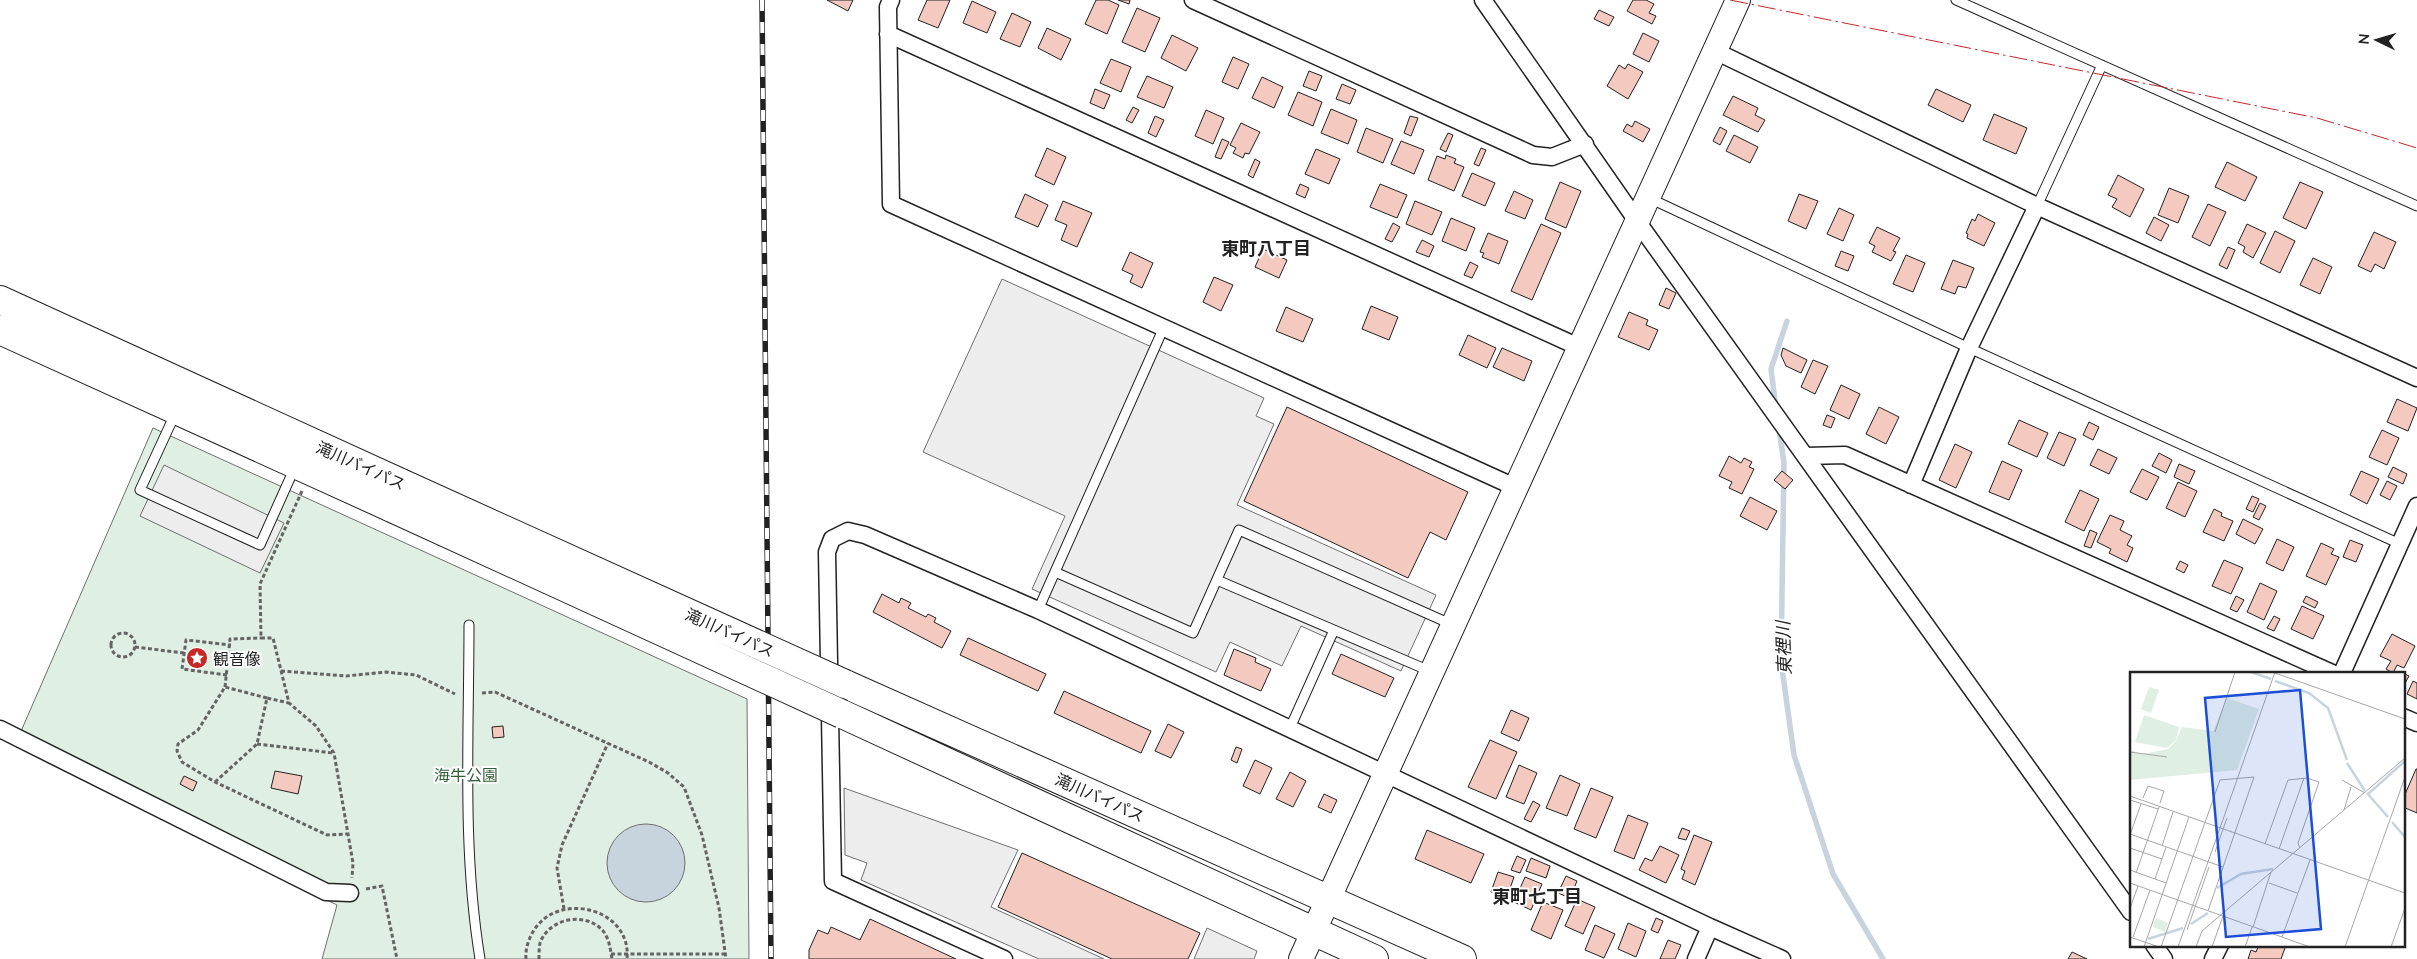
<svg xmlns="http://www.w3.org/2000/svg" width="2417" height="959" font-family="Lato,'Noto Sans JP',sans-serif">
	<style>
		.green { fill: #e0efe3; stroke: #6f6f6f }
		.parking { fill: #ededed; stroke: #6f6f6f }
		.water { fill: #c7d3dd; stroke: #6f6f6f }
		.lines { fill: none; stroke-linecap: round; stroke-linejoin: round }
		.stream { stroke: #c7d3dd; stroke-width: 5.5 }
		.building { fill: #f3c9c0; stroke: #222 }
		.lane-casing { stroke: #222; stroke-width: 11 }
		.street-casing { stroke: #222; stroke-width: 19 }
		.secondary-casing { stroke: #222; stroke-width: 26 }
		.highway-casing { stroke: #222; stroke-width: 30 }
		.path { stroke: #646464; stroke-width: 3; stroke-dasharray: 4 2.5; stroke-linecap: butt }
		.lane { stroke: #fff; stroke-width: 9 }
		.street { stroke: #fff; stroke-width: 16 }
		.secondary { stroke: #fff; stroke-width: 24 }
		.highway { stroke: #fff; stroke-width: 28 }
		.rail-casing { stroke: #222; stroke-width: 5.5 }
		.rail { stroke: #fff; stroke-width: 4; stroke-dasharray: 11; stroke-linecap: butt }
		.highway-bridge-casing { stroke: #222; stroke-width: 30; stroke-linecap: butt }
		.highway-bridge { stroke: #fff; stroke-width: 28 }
		.power { stroke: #c62828; stroke-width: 1; stroke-dasharray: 18 4 2.5 4; stroke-linecap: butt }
		.labels { text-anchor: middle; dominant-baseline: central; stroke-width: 4; stroke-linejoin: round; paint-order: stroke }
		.street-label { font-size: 16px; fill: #222; stroke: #fff }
		.poi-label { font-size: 16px; fill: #222; stroke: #fff; text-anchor: start }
		.park-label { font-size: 16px; fill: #2f5e38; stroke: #fff }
		.neighbourhood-label { font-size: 18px; font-weight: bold; fill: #222; stroke: #fff }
		.water-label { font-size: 18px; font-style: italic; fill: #222; stroke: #fff }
		.inset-river { fill: none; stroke: #c7d3dd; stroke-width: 2.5 }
		.inset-road { fill: none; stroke: #a7a7a7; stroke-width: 1 }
		.view { fill: #1d4ed8; fill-opacity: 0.15; stroke: #1d4ed8; stroke-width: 2.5 }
		.inset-edge { fill: none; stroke: #222; stroke-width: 2.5 }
	</style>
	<rect width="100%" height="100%" fill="#fff"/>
	<path class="green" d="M153 428 747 699 749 959H322L337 905 15 745Z"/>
	<path class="parking" d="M1002 279 1264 398 1256 416 1274 424 1237 505 1436 595 1401 671 1301 626 1282 666 1230 642 1216 672 1032 589 1065 516 923 452Z
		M164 465 284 523 260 573 140 516Z
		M844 788 1018 850 991 907 1104 959H1039L861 880 867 863 845 855Z
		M1207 928 1257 951 1254 959H1194Z"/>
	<path class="water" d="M607 863a39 39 0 1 1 78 0a39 39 0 1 1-78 0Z"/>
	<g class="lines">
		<path class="stream" d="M1776 408 1771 369 1787 321
			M1779 429 1784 463 1781 661 1794 755 1833 874 1883 959"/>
	</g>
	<path class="building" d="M827 0H853L848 11Z
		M927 0H950L938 28 918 20Z
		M1096 0H1108L1119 5 1107 34 1085 24Z
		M1118 0H1130L1129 4Z
		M1633 0H1646L1654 4 1649 13 1656 16 1652 24 1627 11Z
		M972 1 996 12 987 33 963 23Z
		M1137 8 1160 18 1145 52 1122 42Z
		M1599 10 1614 17 1609 26 1594 19Z
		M1012 13 1031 22 1020 47 1000 39Z
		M1047 28 1071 39 1061 60 1038 48Z
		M1643 33 1659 41 1649 62 1633 54Z
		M1172 35 1198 48 1186 71 1161 58Z
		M1233 57 1249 64 1238 89 1222 82Z
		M1111 59 1131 67 1121 92 1100 83Z
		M1628 64 1643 72 1628 99 1607 86 1619 65 1625 69Z
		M1309 71 1322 76 1316 91 1303 86Z
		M1147 76 1173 87 1164 108 1137 97Z
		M1262 77 1283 87 1274 108 1252 98Z
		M1342 84 1356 90 1350 104 1336 99Z
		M1095 89 1110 95 1104 109 1090 103Z
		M1936 89 1971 105 1963 122 1928 105Z
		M1298 92 1322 102 1313 126 1288 115Z
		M1733 96 1758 108 1755 115 1765 120 1758 132 1723 115Z
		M1133 107 1139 110 1132 123 1126 120Z
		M1331 109 1357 120 1348 144 1321 133Z
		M1206 110 1224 118 1213 144 1195 136Z
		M1994 114 2027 128 2016 154 1983 140Z
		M1155 116 1164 120 1156 137 1148 133Z
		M1410 116 1418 118 1411 136 1404 133Z
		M1635 121 1650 129 1643 142 1623 131 1627 124 1632 127Z
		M1241 123 1260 132 1249 154 1245 153 1243 158 1233 153 1236 148 1230 145Z
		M1720 127 1727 131 1720 145 1713 141Z
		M1366 128 1393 139 1383 163 1357 152Z
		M1448 133 1453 135 1446 152 1440 149Z
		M1734 135 1758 147 1750 163 1726 151Z
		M1222 139 1229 142 1221 159 1215 157Z
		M1401 141 1424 150 1414 174 1391 164Z
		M1047 148 1066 157 1054 185 1035 176Z
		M1481 148 1486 150 1479 166 1474 164Z
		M1316 149 1340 159 1329 184 1305 174Z
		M1446 155 1456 159 1454 163 1464 167 1454 191 1428 180 1437 156 1445 159Z
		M1255 159 1260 162 1253 178 1248 175Z
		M2227 162 2257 177 2245 201 2215 187Z
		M1472 173 1495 183 1485 206 1462 196Z
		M2118 175 2144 189 2130 217 2112 207 2117 199 2108 195Z
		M1560 182 1581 191 1566 228 1545 219Z
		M2300 182 2323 192 2306 229 2283 218Z
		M1300 184 1309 188 1305 198 1296 194Z
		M1380 184 1407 195 1397 218 1370 207Z
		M2169 188 2189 196 2178 223 2158 215Z
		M1514 191 1533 200 1525 219 1505 211Z
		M1025 194 1048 205 1038 227 1015 217Z
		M1799 194 1818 201 1806 229 1788 221Z
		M1063 201 1092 213 1077 247 1061 240 1067 225 1055 220Z
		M1415 201 1442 212 1432 235 1406 224Z
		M2208 204 2226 212 2210 246 2192 237Z
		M1839 208 1854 215 1843 241 1827 234Z
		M1978 214 1995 223 1984 246 1967 238 1968 234 1966 233 1972 219 1975 221Z
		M2154 217 2169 225 2161 241 2146 233Z
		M1451 218 1475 228 1466 251 1442 241Z
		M1393 223 1400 227 1392 242 1385 239Z
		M1541 224 1561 233 1532 300 1511 291Z
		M2247 224 2266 233 2253 258 2243 252 2245 247 2238 243Z
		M1877 227 1900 238 1893 251 1896 252 1891 261 1872 252 1875 246 1869 243Z
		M2275 231 2295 241 2280 273 2260 263Z
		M2374 232 2396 242 2384 269 2375 264 2371 272 2358 266Z
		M1488 233 1508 241 1499 264 1482 257 1484 253 1480 252Z
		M1422 240 1434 246 1429 257 1416 252Z
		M2228 247 2235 250 2227 269 2219 265Z
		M1263 249 1287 260 1279 278 1255 267Z
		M1841 251 1854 256 1848 271 1835 266Z
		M1130 252 1153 263 1142 288 1130 282 1133 275 1122 270Z
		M1906 255 1925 263 1913 292 1893 284Z
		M2313 258 2332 267 2320 294 2300 285Z
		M1953 260 1974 268 1966 288 1958 286 1955 294 1941 289Z
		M1470 262 1478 266 1472 278 1464 275Z
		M1214 277 1233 285 1221 311 1203 302Z
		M1666 288 1676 293 1669 309 1659 305Z
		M1371 306 1398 317 1389 340 1362 329Z
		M1286 307 1313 319 1303 342 1276 331Z
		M1629 312 1648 320 1646 325 1658 330 1649 350 1618 337Z
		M1468 335 1496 348 1487 368 1459 355Z
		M1502 348 1532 361 1524 381 1493 367Z
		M1783 348 1807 360 1801 373 1786 366 1781 355Z
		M1813 360 1828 366 1815 394 1801 387Z
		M1841 385 1860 394 1849 419 1830 410Z
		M2397 399 2417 408 2408 431 2387 422Z
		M1287 407 1468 492 1446 540 1430 532 1408 578 1244 501Z
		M1879 407 1899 417 1886 444 1866 434Z
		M1827 415 1835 418 1831 428 1823 425Z
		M2019 420 2048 433 2037 457 2008 444Z
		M2089 422 2099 427 2093 440 2083 435Z
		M2382 430 2399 438 2387 465 2369 457Z
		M2059 432 2076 439 2064 466 2047 458Z
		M1955 444 1972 452 1956 488 1939 480Z
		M2098 449 2117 458 2109 474 2090 465Z
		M2159 453 2172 460 2166 473 2152 466Z
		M1729 456 1741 463 1744 458 1752 462 1749 467 1754 469 1742 494 1729 488 1732 482 1719 476Z
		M2002 461 2022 470 2009 500 1989 492Z
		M2179 464 2195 471 2189 484 2174 477Z
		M2393 467 2407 474 2403 484 2388 477Z
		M2142 469 2159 477 2147 500 2130 492Z
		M1782 471 1793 480 1785 489 1774 480Z
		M2361 471 2379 479 2367 504 2350 495Z
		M2387 481 2397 486 2390 500 2380 495Z
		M2178 482 2197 491 2185 517 2166 508Z
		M2080 490 2099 499 2084 531 2065 522Z
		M2252 496 2259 499 2253 512 2246 509Z
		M1750 497 1777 511 1767 530 1740 516Z
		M2260 503 2266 506 2259 520 2253 517Z
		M2214 509 2222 513 2221 516 2233 521 2224 541 2203 532Z
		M2110 515 2124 521 2120 530 2132 536 2127 545 2133 548 2127 562 2109 553 2111 549 2097 542Z
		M2243 519 2263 529 2255 544 2236 534Z
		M2090 530 2097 533 2091 548 2084 546Z
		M2277 539 2294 547 2283 571 2266 563Z
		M2350 540 2363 545 2356 562 2343 557Z
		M2321 543 2334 549 2331 554 2339 557 2326 585 2306 576Z
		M2224 560 2243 568 2231 594 2212 586Z
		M2180 561 2188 565 2184 573 2176 569Z
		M2260 583 2277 591 2264 620 2247 612Z
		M882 594 899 603 901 598 911 603 908 608 926 617 928 614 936 618 934 622 951 631 942 648 873 612Z
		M2236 596 2244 600 2237 612 2230 609Z
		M2306 596 2318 602 2315 608 2303 602Z
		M2302 606 2324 616 2313 639 2291 629Z
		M2274 616 2280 619 2274 631 2267 628Z
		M2392 634 2415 646 2404 668 2397 665 2393 673 2386 669 2391 661 2380 656Z
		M968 638 1046 674 1038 691 960 655Z
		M1234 649 1256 658 1255 662 1271 669 1261 691 1224 675Z
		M1341 654 1394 678 1385 697 1332 674Z
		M2403 673 2409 676 2403 687Z
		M2413 681 2417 683V699L2407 694Z
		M1064 691 1151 731 1141 753 1054 713Z
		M1511 710 1529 718 1519 741 1501 733Z
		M1168 724 1184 732 1171 758 1155 751Z
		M503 726 504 737 493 738 492 727Z
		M1490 740 1517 752 1496 799 1468 787Z
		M1236 747 1242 749 1237 763 1231 760Z
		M1255 760 1272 768 1260 794 1243 786Z
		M1519 765 1537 773 1524 804 1506 797Z
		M2416 769H2417V813L2403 807V799Z
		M275 771 302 776 298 794 271 788Z
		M1290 772 1306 781 1293 807 1276 799Z
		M1560 775 1580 784 1567 816 1546 808Z
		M184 776 197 782 193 791 180 784Z
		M1591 788 1613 797 1596 838 1574 829Z
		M1324 794 1337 800 1331 813 1318 807Z
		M1533 801 1540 805 1531 822 1524 819Z
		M1628 815 1648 823 1634 859 1614 851Z
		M1682 828 1690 831 1686 840 1678 838Z
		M1427 830 1484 854 1471 883 1415 859Z
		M1694 835 1712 842 1695 885 1682 879 1685 871 1681 869Z
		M1660 846 1679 855 1666 883 1639 870 1645 858 1652 861Z
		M1022 853 1200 933 1188 959H1112L998 907Z
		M1517 856 1526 860 1520 873 1511 870Z
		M1531 858 1550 866 1546 878 1526 871Z
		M1498 872 1514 877 1507 897 1491 892Z
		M1566 876 1577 881 1570 898 1558 893Z
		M1525 877 1542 884 1531 910 1514 902Z
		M1577 899 1595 907 1583 934 1565 926Z
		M1543 902 1563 910 1551 939 1531 930Z
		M1656 918 1663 921 1658 933 1651 930Z
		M870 919 956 959H809V950L818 930 828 934 831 927 860 940Z
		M1628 923 1646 931 1636 957 1618 949Z
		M1595 925 1615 934 1604 958 1585 950Z
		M1668 940 1681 945 1675 959H1660Z
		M2259 945H2286L2281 959H2248L2251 950 2256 952Z
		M2072 952 2087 959H2068Z"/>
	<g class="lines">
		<g class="lane-casing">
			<path id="lane" d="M1956 0 2417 206
				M1649 198 1969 348 2400 544
				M2037 206 2102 65
				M176 412 140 490 260 545 295 467
				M1055 572 1193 633 1239 530 1453 625
				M1217 580 1432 672
				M1038 610 1164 327
				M469 625C469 736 462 849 480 959
				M1290 728 1334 630"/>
		</g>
		<g class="street-casing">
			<path id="street" d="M891 0 888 7 891 204 1517 488
				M1193 0 1533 155 1552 157 1585 144
				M1483 0 1637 221 2131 912
				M888 34 1581 348
				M1715 51 2037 206 2417 378
				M1806 456 1845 455 2332 673
				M1911 485 1969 348 2037 206
				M2342 673 2417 506
				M2403 717 2417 723
				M0 729 326 892 350 893
				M2154 945 2164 959
				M1004 959 833 881 827 552 832 539 848 531 865 535 1038 610 1710 927 1782 959
				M1696 959 1710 927
				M2213 959 2220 945"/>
		</g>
		<g class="secondary-casing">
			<path id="secondary" d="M1301 959 1738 0"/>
		</g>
		<g class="highway-casing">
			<path id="highway" d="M0 300 401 483
				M0 330 392 508
				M845 684 1462 959
				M842 714 1374 959"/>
		</g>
		<path class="path" d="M302 491 260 584 261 638H273L289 703 316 726 334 753 353 863 352 878
			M111 645a12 12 0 1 1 24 0a12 12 0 1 1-24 0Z
			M135 647 184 653
			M281 671 346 676 386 672 416 675 455 694
			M227 675 182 669 186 640 231 645
			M225 687 230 639 261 638
			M482 693 495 692 649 762 668 773 684 787 702 835 719 908 726 959
			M267 698 225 687 198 730 178 744 177 751 182 762 215 782 327 835 347 834
			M257 744 333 753
			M215 782 257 744 267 698 289 703
			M366 889 382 886 397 959
			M564 909 557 868 562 845 608 743
			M611 954H725
			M526 959C525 949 529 938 534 930 560 890 632 909 627 959
			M539 959C539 954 539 948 540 943 548 920 580 912 599 927 609 935 610 947 612 959"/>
		<use href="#lane" class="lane"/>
		<use href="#street" class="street"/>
		<use href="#secondary" class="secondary"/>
		<use href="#highway" class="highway"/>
		<g class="rail-casing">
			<path id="rail" d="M762 0 771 959"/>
		</g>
		<use href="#rail" class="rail"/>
		<g class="highway-bridge-casing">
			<path id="highway-bridge" d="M401 483 845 684
				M392 508 842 714"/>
		</g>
		<use href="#highway-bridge" class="highway-bridge"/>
		<path class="power" d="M1730 0 2317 118 2417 148"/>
	</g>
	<defs>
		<g id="sight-disc" transform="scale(1.125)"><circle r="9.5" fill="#c62828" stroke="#fff"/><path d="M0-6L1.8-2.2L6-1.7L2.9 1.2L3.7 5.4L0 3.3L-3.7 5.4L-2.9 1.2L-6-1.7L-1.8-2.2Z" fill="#fff"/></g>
	</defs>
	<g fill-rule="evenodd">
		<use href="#sight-disc" x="197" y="658"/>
	</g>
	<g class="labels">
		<g class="street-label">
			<text transform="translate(361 465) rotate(24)">滝川バイパス</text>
			<text transform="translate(730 632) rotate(24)">滝川バイパス</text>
			<text transform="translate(1100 797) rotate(24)">滝川バイパス</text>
		</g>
		<g class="poi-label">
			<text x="213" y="658">観音像</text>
		</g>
		<g class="park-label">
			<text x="466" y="774">海牛公園</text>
		</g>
		<g class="neighbourhood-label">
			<text x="1266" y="248">東町八丁目</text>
			<text x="1537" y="896">東町七丁目</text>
		</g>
		<g class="water-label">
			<text transform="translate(1783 648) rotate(-92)">東裡川</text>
		</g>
	</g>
	<g transform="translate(2130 672)">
		<rect width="275" height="275" fill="#fff"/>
		<path d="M19 15 29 18 21 41 11 37ZM97 26 129 37 107 98 0 108V78L12 82 38 77 46 69 52 55 83 59ZM14 43 49 55 46 68 37 76 5 70ZM26 246 38 251 35 260 23 255Z" fill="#e0efe3"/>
		<path class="inset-river" d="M121 0 141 7M145 9 179 21 198 36 217 88M217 91 235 119M237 121 258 145M238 122 275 89M262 150 275 165M87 216 111 202 143 197M61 252 78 241M18 267 53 256"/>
		<path class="inset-road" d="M145 1 275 47M85 60 105 0M0 80 37 85M212 108 235 121M0 124 275 221M13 126 18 114 34 119 30 131M0 128 28 137M214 138 221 115M0 162 93 195M0 163 11 132M135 172 158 108 177 106 189 110 168 171 170 176M32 174 43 140M0 176 32 187M149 177 174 106M85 180 97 146M0 198 36 211M6 201 29 135M25 207 36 175M0 211 180 275M139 211 167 221M0 236 8 214M123 255 141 200M57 258 79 195M0 265 29 275M3 265 20 218M152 265 180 188M14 275 59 145M31 275 90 108 124 105 78 239M48 275 145 0M66 275 72 259 275 86M82 275 93 244M115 275 122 255M215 275 275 105M261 275 275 236"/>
		<path class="view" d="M170 18 191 257 96 265 75 26Z"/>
		<rect width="275" height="275" class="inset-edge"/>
	</g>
	<g transform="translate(2377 40) rotate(275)" stroke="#ffffff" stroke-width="4" paint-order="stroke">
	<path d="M0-4L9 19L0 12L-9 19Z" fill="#222222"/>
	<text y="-8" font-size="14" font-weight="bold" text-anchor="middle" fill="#222222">N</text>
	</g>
</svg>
